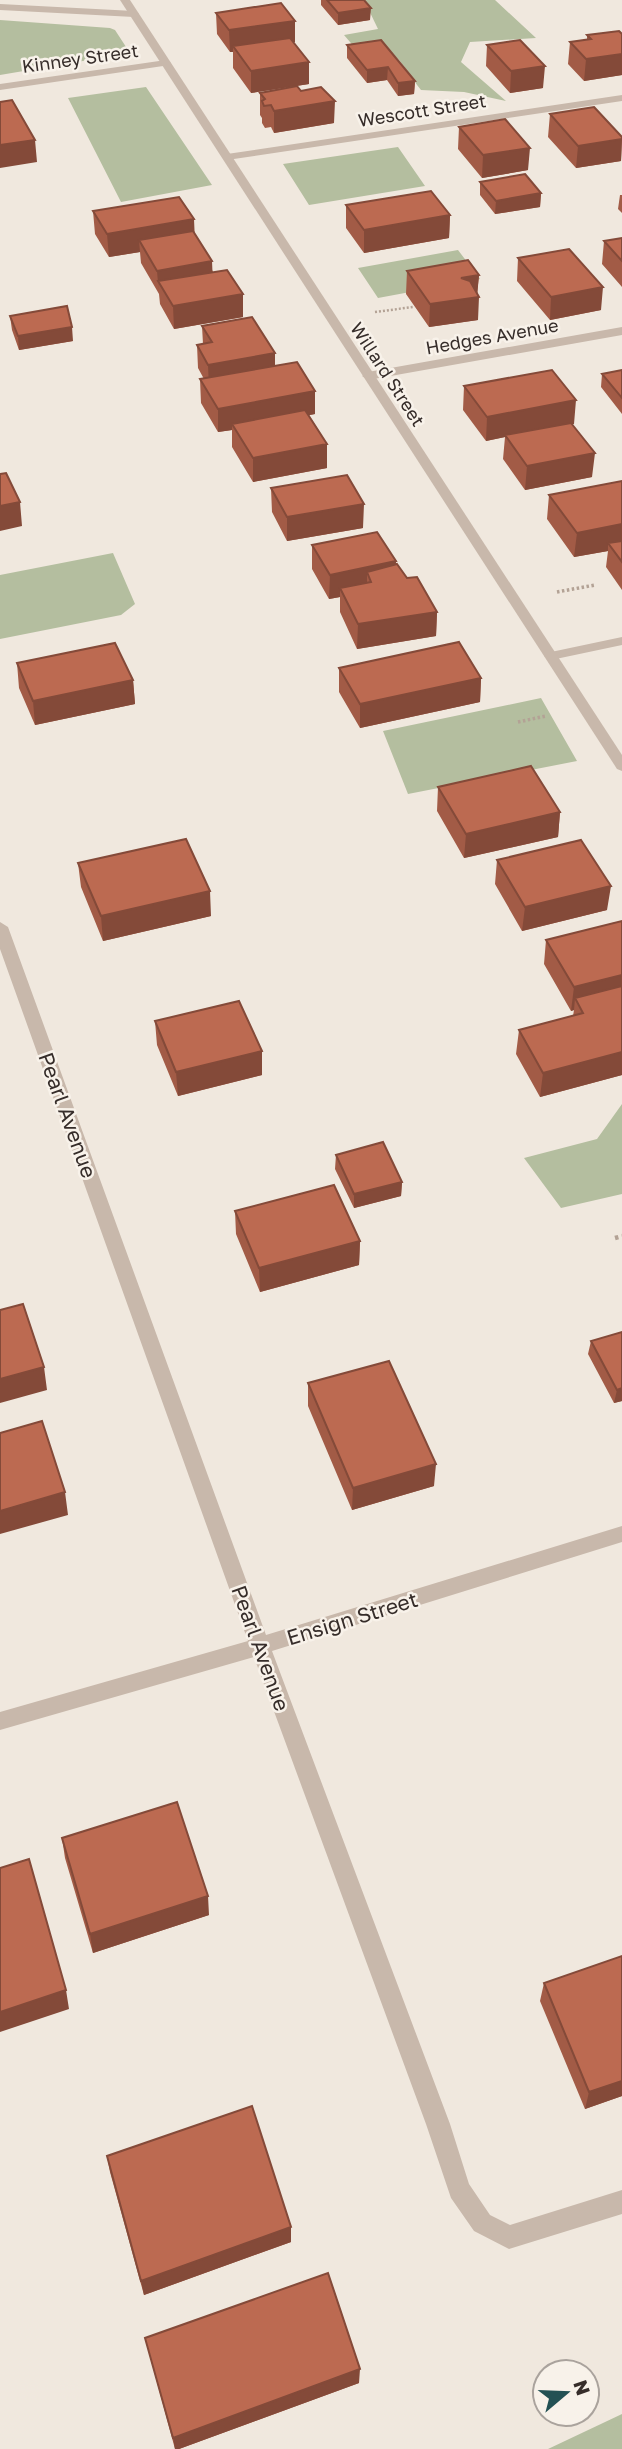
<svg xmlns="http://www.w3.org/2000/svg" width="622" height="2449" font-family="'Golos Text',sans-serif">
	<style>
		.green { fill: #b4be9f }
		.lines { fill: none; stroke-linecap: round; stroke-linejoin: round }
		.path-far2 { stroke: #b3a295; stroke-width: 2.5; stroke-dasharray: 2 2; stroke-linecap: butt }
		.path-far1 { stroke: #b3a295; stroke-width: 3.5; stroke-dasharray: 2.5 2.5; stroke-linecap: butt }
		.path { stroke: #b3a295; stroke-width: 4.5; stroke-dasharray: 3.5 3.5; stroke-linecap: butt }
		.minor { fill: #c8b8ab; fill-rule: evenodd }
		.tertiary { fill: #c8b8ab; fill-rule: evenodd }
		.wall { fill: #a25b46 }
		.shaded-wall { fill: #844a39 }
		.building { fill: #bc6a51; stroke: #844a39; stroke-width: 2 }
		.labels { text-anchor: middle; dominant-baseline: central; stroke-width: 5; stroke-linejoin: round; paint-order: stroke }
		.far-street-label { font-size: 18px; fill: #362d2a; stroke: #f8f2ea }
		.street-label { font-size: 21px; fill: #362d2a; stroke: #f8f2ea }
	</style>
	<rect width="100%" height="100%" fill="#f0e8de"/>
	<path class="green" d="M364 0H495L536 38 470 42 461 62 506 101 464 92 421 90C397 59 398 45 356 49L344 35 378 29Z
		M0 20 110 28 115 30 130 53 0 75Z
		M146 87 212 185 121 202 68 98Z
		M398 147 425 186 309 205 283 164Z
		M458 250 480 279 378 298 358 268Z
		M113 553 135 604 121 615 0 639V575Z
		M541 698 577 761 408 794 383 731Z
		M622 1104V1194L561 1208 524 1158 597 1139Z
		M622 2414V2449H548Z"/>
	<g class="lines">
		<path class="path-far2" d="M375 312 413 307"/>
		<path class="path-far1" d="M557 592 595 585
			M518 722 546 716"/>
		<path class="path" d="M615 1238 622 1236"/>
		<path class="minor" d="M0 4 134 11 139 14 134 17 0 10Z
			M166 60 171 63 170 65 0 90V84Z
			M622 95V101L227 160 222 157 227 154Z
			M622 327V335L368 380 362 376 368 372Z
			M622 637V645L551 660 544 656 551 652Z
			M0 922 8 927 266 1635 622 1526V1542L272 1651 450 2124 469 2184 490 2215 510 2225 622 2190V2214L509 2249 474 2231 451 2198 426 2124 254 1657 0 1730V1712L248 1641 0 949Z"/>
		<path class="tertiary" d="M120 0H130L622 755V771L617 769Z"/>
	</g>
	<path class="wall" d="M321 0H364L370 20 338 25 321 5Z
		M216 13 295 21V42H294L309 84 251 93 233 68V52H230L217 34Z
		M622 34V75L584 81 568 64 570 42 587 40V35Z
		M347 45 415 81 414 94 398 96 387 80 367 83 347 58Z
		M487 45 543 88 510 93 486 66Z
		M260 93 334 123 274 133 271 127 265 128 262 123V118L260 115Z
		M550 114 622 137 621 161 576 168 548 137Z
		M459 127 528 170 482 178 458 149Z
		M480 182 541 193 540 207 495 214 480 195Z
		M620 195H622V213L618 209Z
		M346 205 450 215 449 238 364 253 346 228Z
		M93 211 195 234 213 272 243 317 174 329 160 304 159 294 141 263 140 252 109 257 95 234Z
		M622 238V287L602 264 604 241Z
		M518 258 601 310 550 320 517 281Z
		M407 271 479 275 477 294 478 320 429 327 406 294Z
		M10 316 73 341 19 350 12 330Z
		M202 326 275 366 315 414 309 415 327 444V468L253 482 232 447V430L218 432 201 403 200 379H204L198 368 197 345 203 344Z
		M622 370V414L601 387 602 374Z
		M464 386 574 424H572L592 477 525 490 503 459 505 437 486 441 463 410Z
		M622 481V590L606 567 608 551 574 557 547 519 549 495Z
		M271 488 363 528 287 541 272 512Z
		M312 545 396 561 395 565 437 612 436 636 357 649 340 612V597L329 599 312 569Z
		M17 663 133 680 135 704 35 725 19 688Z
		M339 668 481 678 480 702 360 728 339 692Z
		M438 787 560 812 558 837 464 858 437 811Z
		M497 860 607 910 522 931 495 884Z
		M78 863 211 916 103 941 81 887Z
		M622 921V1075L540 1097 516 1054 519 1030 573 1016 574 1010 571 1011 544 964 546 940Z
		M155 1021 262 1051V1075L178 1096 157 1045Z
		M336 1155 402 1182 401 1196 354 1208 335 1169Z
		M235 1211 360 1241 359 1265 260 1292 236 1234Z
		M622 1332V1401L614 1403 588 1354 591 1341Z
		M308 1383 434 1486 352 1510 308 1406Z
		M62 1838 209 1915 93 1953 65 1858Z
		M622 1956V2096L585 2109 540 2001 544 1983Z
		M107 2156 291 2242 144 2295 110 2172Z
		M145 2338 359 2383 179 2449H175Z"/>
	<path class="shaded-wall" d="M371 8 370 20 338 25V13Z
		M295 21V42L236 51 233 46V52H230L229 30Z
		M622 54V75L584 81 586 59Z
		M309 62V84L251 93V71Z
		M545 66 543 88 510 93 511 71Z
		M388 67 387 80 367 83V70Z
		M415 81 414 94 398 96V83Z
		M335 101 334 123 274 133V111Z
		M622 139 621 161 576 168 578 146Z
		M35 140 37 162 0 168V145Z
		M530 148 528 170 482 178 483 155Z
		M541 193 540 207 495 214 496 201Z
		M450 215 449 238 364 253V230Z
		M194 219 195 242 139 240 140 252 109 257 107 234Z
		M212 261 213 284 158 281 159 294 157 271Z
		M479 275 477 297H479L478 320 429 327 430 304 461 278Z
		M603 287 601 310 550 320 551 297Z
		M243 294V317L174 329 173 306Z
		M72 327 73 341 19 350 18 336Z
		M275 353V376L209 388 208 365Z
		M315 391V414L235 429 232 424V430L218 432V409Z
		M576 400 574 424 506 437 505 435V437L486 441 487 417Z
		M327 444V468L253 482V458Z
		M595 453 592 477 525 490 527 466Z
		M20 502 22 526 0 531V506Z
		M364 504 363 528 287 541V517Z
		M622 524V548L608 543V551L574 557 577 533Z
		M396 561 395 585 371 582 367 572V591L340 588V597L329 599 330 575Z
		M437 612 436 636 357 649 358 624Z
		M481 678 480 702 360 728V704Z
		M133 680 135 704 35 725 33 701Z
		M560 812 558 837 464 858 466 834Z
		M611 886 607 910 522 931 525 907Z
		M210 891 211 916 103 941 101 916Z
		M622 975V998H575L574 1010 571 1011 574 987Z
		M262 1051V1075L178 1096 176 1072Z
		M622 1052V1075L540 1097 543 1073Z
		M402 1182 401 1196 354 1208V1194Z
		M360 1241 359 1265 260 1292 259 1268Z
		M44 1367 47 1390 0 1403V1379Z
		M622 1388V1401L614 1403 617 1390Z
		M436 1464 434 1486 352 1510 353 1488Z
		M65 1492 68 1515 0 1534V1511Z
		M208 1896 209 1915 93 1953 90 1934Z
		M66 1990 69 2009 0 2032V2012Z
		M622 2081V2096L585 2109 589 2092Z
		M291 2227V2242L144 2295 141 2281Z
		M360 2369 359 2383 179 2449H175L173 2438Z"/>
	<path class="building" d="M327 0H364L371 8 338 13Z
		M281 3 295 21 229 30 216 13Z
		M619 31 622 34V54L586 59 570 42 591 39 587 35Z
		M290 38 309 62 251 71 233 46Z
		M381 40 415 81 398 83 388 67 367 70 347 45Z
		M520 40 545 66 511 71 487 45Z
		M297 86 301 91 321 87 335 101 274 111 271 105 264 106 262 101 265 99 260 93Z
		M12 100 35 140 0 145V102Z
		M594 107 622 137V139L578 146 550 114Z
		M505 119 530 148 483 155 459 127Z
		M525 174 541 193 496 201 480 182Z
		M431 191 450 215 364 230 346 205Z
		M179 197 194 219 107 234 93 211Z
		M193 231 212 261 157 271 139 240Z
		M622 238V261L604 241Z
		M569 249 603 287 551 297 518 258Z
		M468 260 479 275 461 278 470 281 479 297 430 304 407 271Z
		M227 270 243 294 173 306 158 281Z
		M67 306 72 327 18 336 10 316Z
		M252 317 275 353 208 365 197 345 212 342 202 326Z
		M297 362 315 391 218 409 200 379Z
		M552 370 576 400 487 417 464 386Z
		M622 370V398L602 374Z
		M305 410 327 444 253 458 232 424Z
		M571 423 595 453 527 466 505 435Z
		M6 473 20 502 0 506V474Z
		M347 475 364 504 287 517 271 488Z
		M622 481V524L577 533 549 495Z
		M377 532 396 561 330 575 312 545Z
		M622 541V562L608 543Z
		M397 564 407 578 417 577 437 612 358 624 340 588 371 582 367 572Z
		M459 642 481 678 360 704 339 668Z
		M115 643 133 680 33 701 17 663Z
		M531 766 560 812 466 834 438 787Z
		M186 839 210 891 101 916 78 863Z
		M581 840 611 886 525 907 497 860Z
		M622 921V975L574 987 546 940Z
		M622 986V1052L543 1073 519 1030 583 1013 575 998Z
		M239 1001 262 1051 176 1072 155 1021Z
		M383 1142 402 1182 354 1194 336 1155Z
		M334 1185 360 1241 259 1268 235 1211Z
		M23 1304 44 1367 0 1379V1310Z
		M622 1332V1388L617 1390 591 1341Z
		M389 1361 436 1464 353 1488 308 1383Z
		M42 1421 65 1492 0 1511V1433Z
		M177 1802 208 1896 90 1934 62 1838Z
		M29 1859 66 1990 0 2012V1868Z
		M622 1956V2081L589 2092 544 1983Z
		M252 2106 291 2227 141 2281 107 2156Z
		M328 2273 360 2369 173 2438 145 2338Z"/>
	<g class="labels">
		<g class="far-street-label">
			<text transform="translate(80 58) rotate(-8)">Kinney Street</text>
			<text transform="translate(422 110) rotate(-9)">Wescott Street</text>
			<text transform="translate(492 336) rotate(-10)">Hedges Avenue</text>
			<text transform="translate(388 374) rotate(57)">Willard Street</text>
		</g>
		<g class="street-label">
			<text transform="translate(68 1115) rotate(70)">Pearl Avenue</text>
			<text transform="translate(352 1618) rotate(-17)">Ensign Street</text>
			<text transform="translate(261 1648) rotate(70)">Pearl Avenue</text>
		</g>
	</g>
	<g transform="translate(566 2393) rotate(71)"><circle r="33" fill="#f8f2ea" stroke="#aaa39d" stroke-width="2"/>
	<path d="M0-5L12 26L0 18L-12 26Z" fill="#235154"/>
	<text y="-10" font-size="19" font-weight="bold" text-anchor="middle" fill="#362d2a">N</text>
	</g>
</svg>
